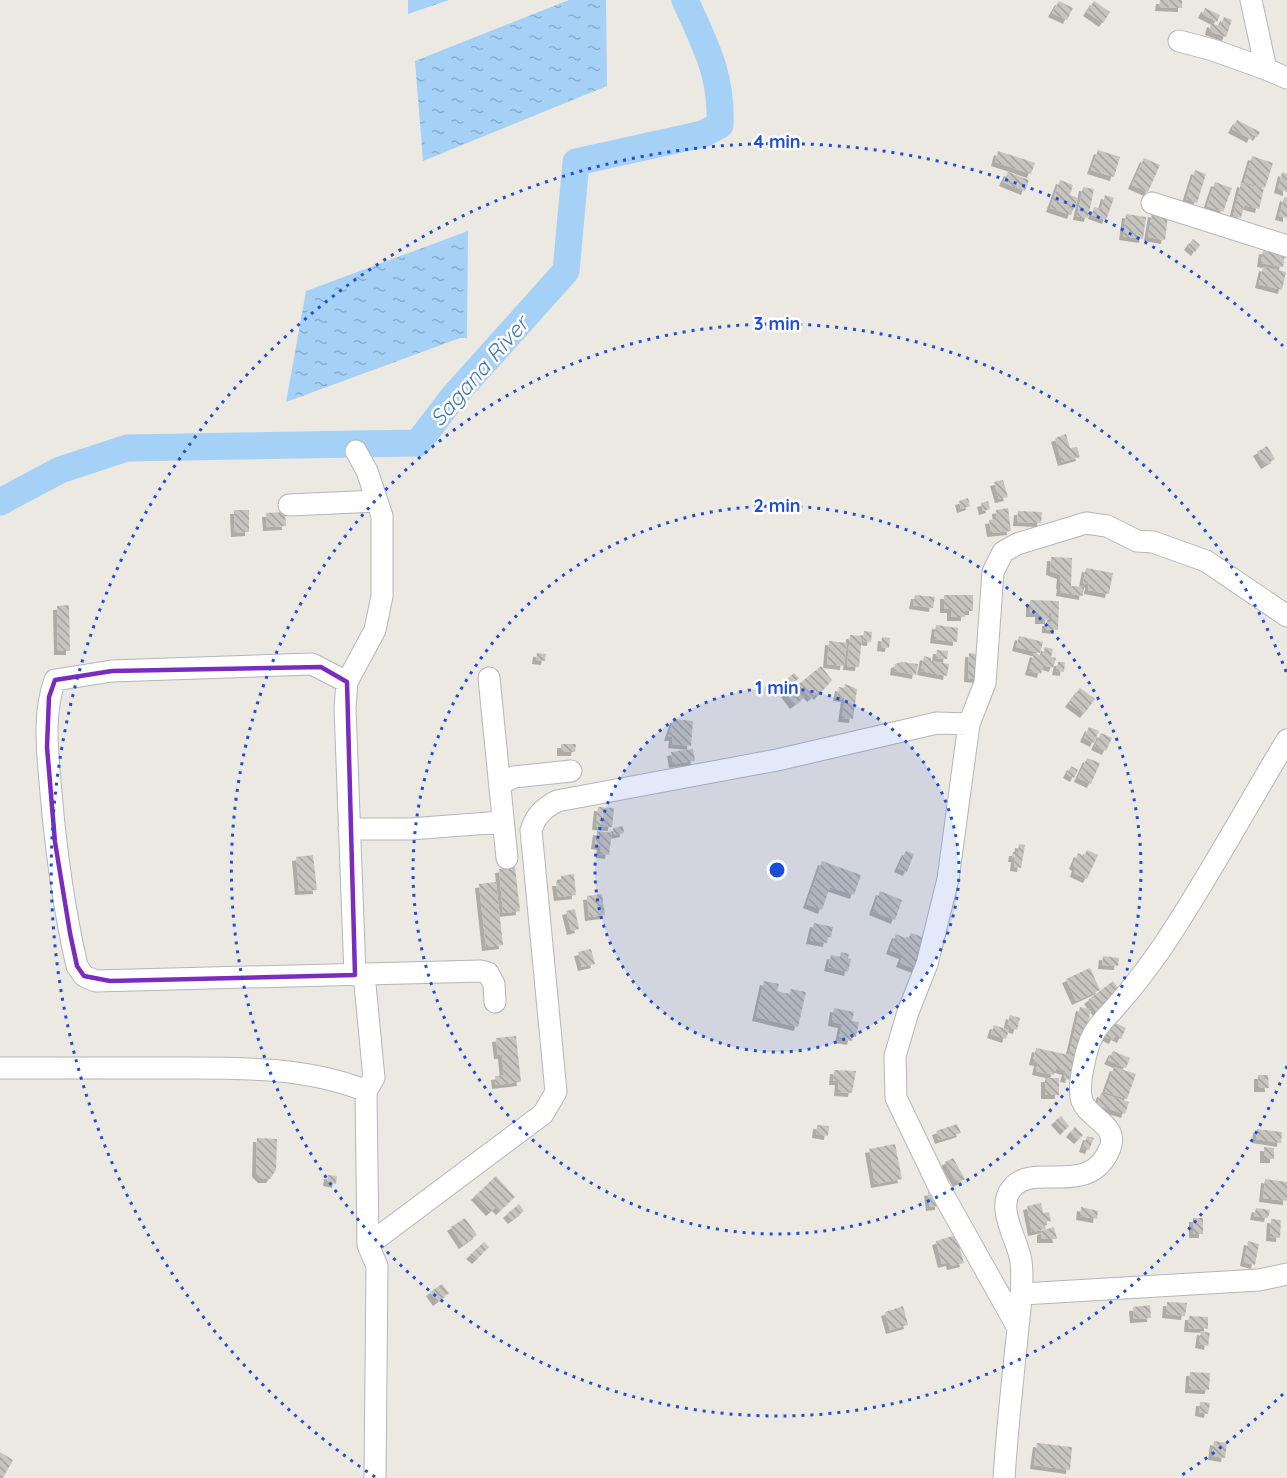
<svg xmlns="http://www.w3.org/2000/svg" width="1287" height="1478" font-family="Quicksand,sans-serif">
	<style>
		.water { fill: url(#water-ripples) }
		.lines { fill: none; stroke-linecap: round; stroke-linejoin: round }
		.river { stroke: #a5d1f6; stroke-width: 27 }
		.building { fill: url(#building-back-hatch); filter: url(#shadow) }
		.minor-casing { stroke: #b3b6ba; stroke-width: 23 }
		.minor { stroke: #fff; stroke-width: 21 }
		.marked { fill: none; stroke: #7b2cbf; stroke-width: 4.5; stroke-linejoin: round }
		.ring { fill: none; stroke: #1d4ed8; stroke-width: 3; stroke-dasharray: 3 6 }
		.labels { text-anchor: middle; dominant-baseline: central; stroke-width: 5; stroke-linejoin: round; paint-order: stroke }
		.water-label { font-size: 22px; font-style: italic; fill: #4878ae; stroke: #fff }
		.centre { fill: #1d4ed8; stroke: #fff; stroke-width: 3 }
		.ring-label { font-size: 18px; text-anchor: middle; font-weight: bold; fill: #1d4ed8; stroke: #fff; stroke-width: 5; stroke-linejoin: round; paint-order: stroke }
	</style>
	<defs>
		<pattern id="water-ripples" width="26" height="14" patternUnits="userSpaceOnUse" patternTransform="scale(1.5)"><rect width="26" height="14" fill="#a5d1f6"/><path d="M2 4q2-2 4 0t4 0M15 11q2-2 4 0t4 0" fill="none" stroke="#89adcb"/></pattern>
		<pattern id="building-back-hatch" width="6" height="6" patternUnits="userSpaceOnUse" patternTransform="scale(1.5)"><rect width="6" height="6" fill="#c6c4be"/><path d="M-1 5l2 2M0 0l6 6M5-1l2 2" fill="none" stroke="#a4a29e"/></pattern>
		<filter id="shadow"><feDropShadow dx="-4" dy="4" stdDeviation="0" flood-color="#0004"/></filter>
	</defs>
	<rect width="100%" height="100%" fill="#ebe9e1"/>
	<path class="water" d="M408 0H449L408 14Z
		M569 0H606L607 86 423 161 415 61Z
		M468 231 467 338H460L286 402 306 291Z"/>
	<g class="lines">
		<path class="river" d="M0 502 60 470 127 448 418 443 453 397 566 271 576 162 703 134 720 125C722 74 705 45 685 0"/>
	</g>
	<path class="building" d="M1160 0H1182V8L1159 7Z
		M1059 1 1073 8 1067 20 1052 13Z
		M1094 1 1110 12 1103 23 1087 12Z
		M1205 8 1220 15 1217 22 1202 14Z
		M1224 17 1232 20 1226 37 1209 31 1211 23 1220 26Z
		M1237 120 1260 132 1257 137 1253 134 1251 139 1232 129Z
		M1098 150 1120 157 1114 177 1091 170Z
		M998 151 1035 163 1031 174 995 162Z
		M1252 156 1273 163 1265 188 1244 182Z
		M1144 158 1160 165 1148 192 1132 185Z
		M1195 170 1206 174 1197 203 1186 199Z
		M1008 172 1029 180 1025 191 1003 182Z
		M1282 172 1287 174V192L1278 189Z
		M1060 180 1073 185 1070 195 1078 198 1071 215 1050 208Z
		M1215 182 1232 188 1223 212 1207 206Z
		M1241 183 1264 189 1259 209 1244 205 1241 218 1233 216Z
		M1083 187 1094 189 1088 218 1077 216Z
		M1105 195 1114 198 1106 220 1092 215 1094 207 1101 209Z
		M1284 197 1287 198V218L1279 216Z
		M1152 213 1168 216 1165 240 1148 237Z
		M1126 214 1146 217 1143 239 1123 236Z
		M1193 239 1200 245 1195 252 1188 246Z
		M1263 250 1285 254 1283 267 1261 263Z
		M1263 267 1286 272 1282 290 1259 284Z
		M1066 434 1070 448 1077 447 1080 457 1062 462 1055 438Z
		M1267 446 1275 459 1265 465 1257 452Z
		M1003 480 1008 497 999 499 994 482Z
		M968 498 970 506 961 509 959 501Z
		M988 501 990 509 983 511 981 503Z
		M1008 508 1011 531 991 533 989 520 997 519 996 510Z
		M234 510H249V532L235 533Z
		M1018 511 1042 512 1041 523 1017 522Z
		M285 512 286 526 267 527 266 513Z
		M1051 557 1072 558 1071 586 1060 585 1061 575 1050 571Z
		M1086 568 1113 573 1109 594 1088 590 1089 584 1083 583Z
		M1061 585 1084 587 1083 596 1060 592Z
		M915 595 935 597 933 608 913 605Z
		M944 595H973V611H965V617H951V609H944Z
		M1030 600 1059 601 1058 630 1046 629V622H1051V613H1049V620H1039V613H1030Z
		M69 605 70 651H58L57 606Z
		M936 625 958 628 957 642 934 639Z
		M864 631 872 632 871 642 863 641Z
		M850 635 862 636 859 667 847 666Z
		M1019 636 1043 642 1040 653 1016 647Z
		M882 637 890 638 889 648 881 647Z
		M829 641 847 643 844 666 827 664Z
		M1045 647 1053 649 1051 657 1056 658 1053 668 1043 665 1041 674 1029 671 1034 653 1042 656Z
		M937 650 948 651 947 659 936 658Z
		M537 653 546 654 545 661 536 660Z
		M969 653 980 654 979 679 968 678Z
		M924 656 931 658V661L949 664 947 676 921 671Z
		M902 662 918 664 916 675 894 671 895 664Z
		M1058 662H1065L1064 672 1056 671Z
		M821 666 832 680 818 696 816 694 811 698 799 684Z
		M794 673 799 678 789 688 784 682Z
		M845 684 857 689 853 719 842 718 845 698 837 697 839 687 844 688Z
		M796 685 805 697 794 705 785 693Z
		M1080 688 1095 699 1084 714 1069 703Z
		M674 719 693 721 691 746 672 744 673 737H668Z
		M1089 727 1099 731 1094 743 1084 738Z
		M1101 733 1112 738 1106 751 1095 746Z
		M561 744H576L575 752H561Z
		M693 749 695 761 673 764 671 752Z
		M1087 758 1100 763 1091 784 1078 778Z
		M1071 766 1078 770 1074 778 1067 774Z
		M598 807 614 808 612 827 596 826Z
		M623 826 624 833 614 835 613 828Z
		M597 831 612 833 609 855 600 854 601 846 595 845Z
		M1019 844 1025 845 1021 868 1014 867 1015 858H1012L1013 852H1018Z
		M1087 850 1098 855 1087 879 1074 873 1076 867 1073 865 1078 853 1084 856Z
		M906 851 914 854 907 872 898 868Z
		M313 855 317 890 299 891 296 857Z
		M822 861 861 875 854 895 830 887 822 910 807 904Z
		M515 867 520 911 503 913 499 869Z
		M574 874 576 895 558 897 556 882H561V876Z
		M496 882 503 945 486 947 479 884Z
		M880 891 902 900 895 920 873 911Z
		M602 894 605 915 589 917 587 896Z
		M575 909 579 929 571 931 566 911Z
		M814 923 833 927 831 937H828L827 943 810 940Z
		M911 933 928 939 916 969 900 963 903 955 890 950 896 934 908 939Z
		M591 949 595 964 582 967 578 952Z
		M841 952 849 954 848 958 851 959 848 972 828 967 831 955 840 957Z
		M1103 956 1119 958 1118 966 1102 965Z
		M1090 968 1100 990 1076 1001 1066 979Z
		M764 981 779 984 777 991 789 994 785 1013 791 989 806 992 798 1027 756 1017Z
		M1113 981 1122 993 1097 1012 1088 1000Z
		M1080 1007 1091 1009 1076 1076 1070 1075 1069 1079 1064 1078 1066 1071 1056 1068 1054 1075 1036 1071 1038 1062 1033 1061 1036 1048 1069 1055Z
		M834 1008 854 1012 852 1021 859 1022 856 1037H852L851 1041 839 1039 842 1024 832 1022Z
		M1010 1015 1020 1018 1017 1030 1007 1027Z
		M1109 1020 1126 1028 1121 1039 1115 1036 1113 1040 1104 1036Z
		M994 1025 1009 1030 1006 1039 991 1034Z
		M516 1036 521 1082 496 1085 495 1076 504 1075 502 1055H498L496 1038Z
		M1113 1051 1130 1058 1126 1068 1108 1060Z
		M1114 1067 1136 1074 1127 1099 1105 1092Z
		M834 1070 856 1071 852 1093 838 1092 839 1081H833Z
		M1258 1075H1268L1269 1088H1258Z
		M1045 1078H1059V1095H1045Z
		M1101 1093 1129 1102 1125 1114 1097 1105Z
		M1061 1116 1069 1126 1064 1131 1055 1121Z
		M957 1124 961 1133 939 1140 936 1131Z
		M817 1125 829 1126 828 1136 816 1134Z
		M1075 1127 1083 1135 1078 1140 1070 1133Z
		M1257 1129 1282 1132 1281 1143 1256 1139Z
		M1087 1136 1094 1138 1089 1150 1083 1148Z
		M257 1138 277 1139 276 1170 270 1179H262L256 1173Z
		M895 1144 902 1179 875 1184 869 1149Z
		M1264 1147 1274 1148V1159H1264Z
		M953 1158 965 1179 957 1183 945 1162Z
		M328 1175 337 1176 336 1184 327 1182Z
		M496 1176 515 1197 500 1211 496 1207 490 1212 475 1196Z
		M1265 1179 1287 1182V1201L1263 1198Z
		M938 1191 939 1206 930 1207 928 1192Z
		M1041 1203 1043 1213 1049 1212 1051 1221 1044 1222 1046 1229 1032 1232 1027 1206Z
		M519 1204 524 1211 512 1220 507 1214Z
		M1081 1207 1098 1211 1097 1219 1080 1216Z
		M1256 1208 1270 1210 1268 1218 1254 1216Z
		M465 1218 477 1235 463 1245 451 1227Z
		M1193 1218H1203V1234H1193Z
		M1271 1219 1281 1220 1280 1238 1270 1237Z
		M1054 1227 1057 1239H1041V1231Z
		M956 1235 964 1263 951 1266 950 1262 942 1264 936 1241Z
		M1248 1241 1259 1244 1255 1265 1244 1262Z
		M484 1242 489 1247 476 1260 470 1255Z
		M442 1284 449 1293 437 1302 430 1292Z
		M1167 1302 1187 1303 1185 1316 1166 1314Z
		M1150 1305 1151 1318 1134 1319 1133 1307Z
		M903 1306 908 1325 890 1330 885 1312Z
		M1189 1316 1208 1317V1329L1188 1328Z
		M1201 1331 1210 1333 1208 1346 1199 1344Z
		M1190 1372 1210 1373 1209 1390 1189 1389Z
		M1200 1402 1210 1403 1208 1414 1199 1412Z
		M1214 1441 1227 1443 1225 1458 1212 1456Z
		M1037 1443 1072 1447 1070 1470 1034 1465Z
		M0 1452 13 1460 3 1478H0Z"/>
	<g class="lines">
		<g class="minor-casing">
			<path id="minor" d="M1251 0 1266 69 1287 78
				M1179 41 1213 50 1266 69
				M1152 203 1287 246
				M289 505 377 501
				M489 678 507 858
				M347 682 312 664 112 671 55 680C42 715 48 756 51 793 56 851 64 909 77 966L84 976 96 981 481 971 488 973 494 984 495 1002
				M500 784 514 777 571 771
				M349 829H410L502 822
				M364 974 374 1078 366 1091 368 1245 377 1266 375 1478
				M355 975 345 708 347 682 375 630 382 596V516L367 471 356 451
				M0 1068C54 1068 107 1068 161 1068 228 1068 303 1065 366 1091
				M368 1245 543 1114 556 1092 531 830C536 815 544 808 557 801L777 760 937 723 969 724
				M1022 1294 1259 1280 1287 1274
				M1018 1328 939 1187 896 1098 895 1056 908 1012 927 964 948 879 969 724 985 683 993 572 1003 552 1017 544 1086 523 1107 526 1137 541 1153 542 1206 561 1287 616
				M1004 1478C1007 1431 1012 1385 1017 1338 1019 1313 1024 1286 1021 1261 1018 1240 995 1208 1012 1188 1034 1161 1090 1199 1110 1148 1119 1125 1088 1118 1082 1101 1077 1087 1086 1048 1093 1035 1099 1023 1111 1013 1119 1003 1135 985 1149 966 1163 946 1208 879 1245 809 1287 740"/>
		</g>
		<use href="#minor" class="minor"/>
	</g>
	<path class="marked" d="M321 667 347 682 355 975 110 981 84 976 77 966 70 933 55 842 47 747 49 697 55 680 112 671Z"/>
	<circle cx="777" cy="870" r="182" fill="#1d4ed8" fill-opacity=".12"/>
	<g class="ring">
		<circle cx="777" cy="870" r="182"/>
		<circle cx="777" cy="870" r="364"/>
		<path d="M1287 1066A546 546 0 1 1 1287 674"/>
		<path d="M1283 1394A728 728 0 0 1 1179 1477M375 1477A728 728 0 1 1 1283 346"/>
	</g>
	<g class="labels">
		<g class="water-label">
			<text transform="translate(479 371) rotate(-49)">Sagana River</text>
		</g>
	</g>
	<circle cx="777" cy="870" r="9" class="centre"/>
	<g class="ring-label">
		<text x="777" y="148">4 min</text>
		<text x="777" y="330">3 min</text>
		<text x="777" y="512">2 min</text>
		<text x="777" y="694">1 min</text>
	</g>
</svg>
